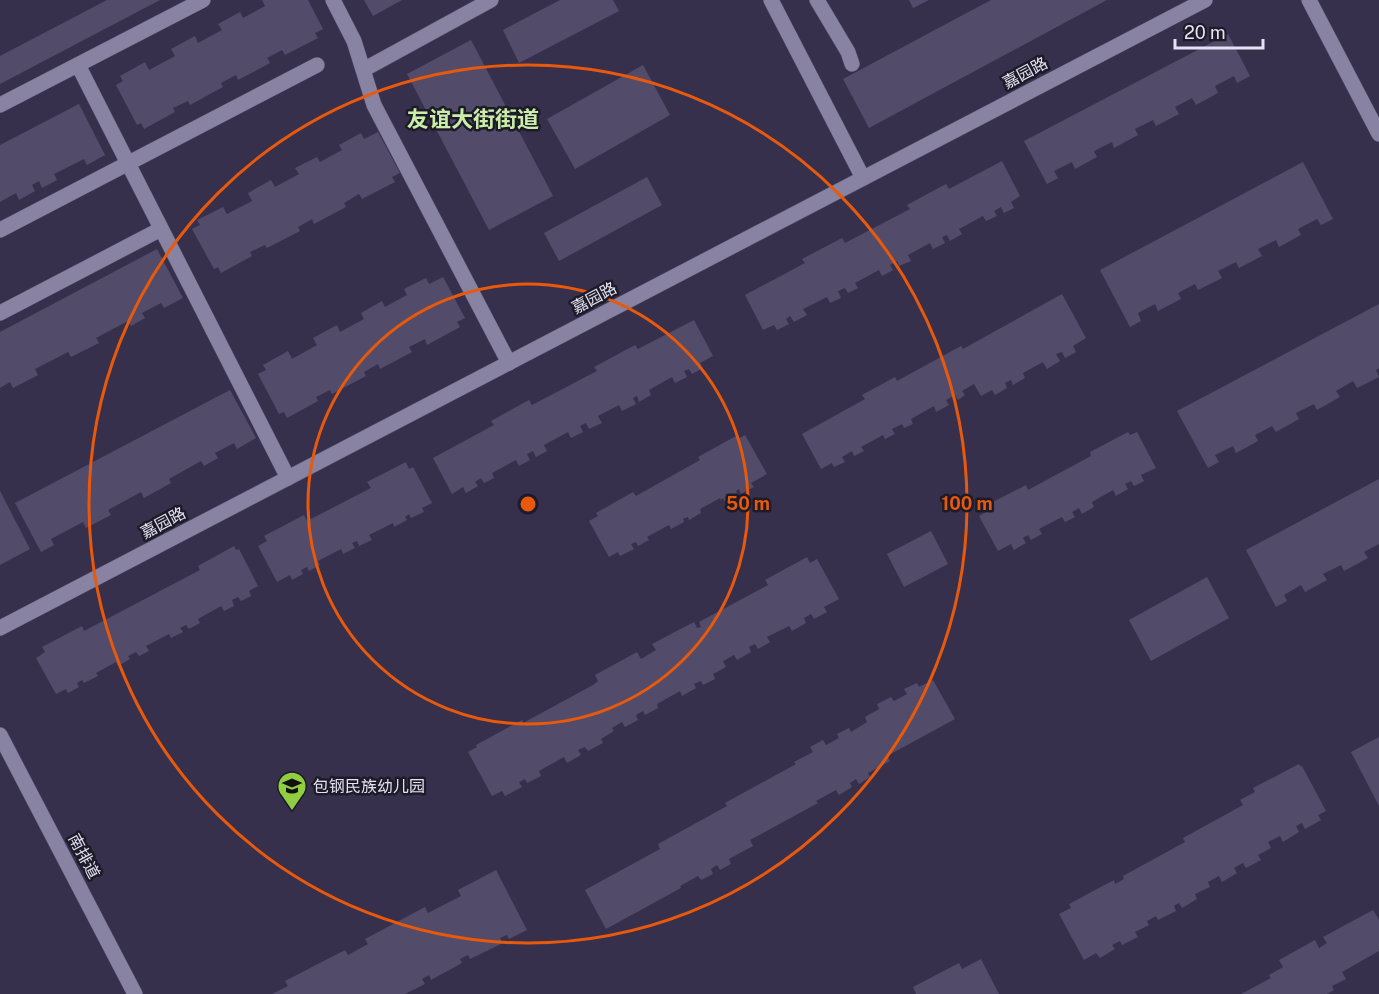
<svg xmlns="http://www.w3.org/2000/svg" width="1379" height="994" font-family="'Public Sans','Noto Sans SC',sans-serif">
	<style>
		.building { fill: #524c6a }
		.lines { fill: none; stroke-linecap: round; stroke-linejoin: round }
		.service-casing { stroke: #524d64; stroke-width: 16 }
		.minor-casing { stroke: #524d64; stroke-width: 16 }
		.tertiary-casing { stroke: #524d64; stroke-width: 16 }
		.secondary-casing { stroke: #524d64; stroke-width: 16 }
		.service { stroke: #8882a3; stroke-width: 15 }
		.minor { stroke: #8882a3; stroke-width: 15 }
		.tertiary { stroke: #8882a3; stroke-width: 15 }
		.secondary { stroke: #8882a3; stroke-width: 15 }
		.ring { fill: none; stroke: #e8590c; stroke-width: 3 }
		.labels { text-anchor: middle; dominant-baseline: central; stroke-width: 5; stroke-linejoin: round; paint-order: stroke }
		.street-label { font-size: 16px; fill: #e5e2f4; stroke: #1d1b28 }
		.poi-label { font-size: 16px; fill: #e5e2f4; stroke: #1d1b28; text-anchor: start }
		.district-label { font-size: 22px; font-weight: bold; fill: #caeea8; stroke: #1d1b28 }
		.centre { fill: #e8590c; stroke: #1d1b28; stroke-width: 3 }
		.ring-label { font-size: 18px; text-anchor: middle; font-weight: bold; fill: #e8590c; stroke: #1d1b28; stroke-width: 5; stroke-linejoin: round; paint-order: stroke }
	</style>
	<rect width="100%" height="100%" fill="#37304d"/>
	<path class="building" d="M107 0H160L0 84V56Z
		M262 0H308L323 29 315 33 318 38 285 55 282 50 267 58 270 63 238 80 236 75 221 83 223 87 190 105 188 101 173 108 175 112 144 129 141 123 137 125 116 85 123 81 120 76 145 62 149 70 175 56 171 49 195 36 198 43 222 30 218 24 240 12 243 18 265 6Z
		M364 0H402L373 16Z
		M560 0H613L619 11 519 63 503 30Z
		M909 0H929L913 8Z
		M991 0H1107L869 128 843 79Z
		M1228 34 1250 76 1237 83 1234 76 1215 86 1218 93 1196 105 1192 98 1175 107 1179 114 1156 126 1153 120 1135 129 1138 135 1114 148 1112 142 1094 151 1097 157 1075 169 1072 162 1054 171 1058 178 1047 184 1024 141Z
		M471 40 553 196 489 230 407 74Z
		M643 65 670 115 575 169 547 119Z
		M79 104 105 155 87 165 84 159 54 174 57 180 42 188 39 181 32 185 35 191 19 200 16 193 0 202V145Z
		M378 132 400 173 392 177 395 182 362 199 359 194 344 203 346 207 314 224 312 219 298 227 300 231 267 248 265 245 250 252 252 256 221 273 218 267 214 269 192 229 200 225 197 220 223 207 227 214 252 201 248 193 271 180 275 187 299 174 295 168 317 157 320 162 342 150 339 145 361 133 364 139Z
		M1002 161 1020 196 1011 202 1014 208 1004 213 1001 207 994 211 997 216 986 221 983 216 959 229 962 234 950 241 947 235 942 237 945 243 933 249 930 243 908 255 911 261 899 266 897 261 890 265 893 270 882 276 879 270 855 283 858 288 848 293 845 288 838 291 841 298 830 303 827 297 803 309 807 315 794 322 790 316 786 319 789 324 777 330 774 325 763 330 745 295 805 263 802 259 842 238 845 243 910 209 907 205 946 184 949 189Z
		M1303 162 1333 219 1321 225 1317 219 1298 229 1301 235 1279 247 1276 240 1258 249 1262 256 1239 268 1236 262 1218 271 1222 278 1198 290 1195 284 1178 293 1181 299 1158 311 1155 304 1138 313 1141 321 1130 327 1100 270Z
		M647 177 662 205 559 261 544 233Z
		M157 249 183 298 164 308 161 303 142 313 145 318 131 326 128 321 96 338 99 343 71 357 68 352 35 369 38 375 13 388 10 382 0 388V332Z
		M443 277 465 318 457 322 460 327 427 345 425 339 409 347 412 352 380 369 378 364 364 372 366 376 332 394 330 390 316 397 318 401 287 418 284 412 279 414 258 374 266 370 263 365 288 351 292 359 317 345 313 338 337 325 340 332 364 319 361 313 382 301 385 307 407 295 404 289 426 278 429 284Z
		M1062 294 1086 338 1073 346 1076 352 1065 358 1062 352 1056 354 1060 361 1047 369 1043 362 1023 373 1025 378 1013 385 1011 380 1005 383 1007 388 995 395 992 390 981 396 974 384 962 391 965 395 958 400 955 395 946 400 949 405 936 412 934 406 911 419 913 424 904 428 902 424 892 429 895 434 885 439 883 435 861 447 864 451 854 456 852 451 842 457 845 462 834 467 832 463 821 469 802 434 865 399 862 395 895 377 897 381 961 346 963 349Z
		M1379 304V368L1376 370 1379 377 1357 388 1353 381 1336 391 1340 397 1317 410 1314 404 1296 413 1299 419 1276 432 1272 426 1255 435 1258 441 1236 453 1233 446 1215 455 1219 462 1208 468 1177 411Z
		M694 320 713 356 700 363 703 368 692 374 689 369 684 371 687 377 675 383 672 377 649 390 651 395 639 402 637 396 633 398 636 404 622 411 619 405 598 416 602 423 589 429 586 423 580 426 583 432 571 438 568 432 544 445 547 451 536 457 533 451 527 454 530 460 519 466 516 460 492 473 494 478 484 483 481 478 475 482 478 486 466 493 463 487 452 494 433 458 494 425 491 421 529 400 532 405 597 371 594 367 635 345 638 349Z
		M230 390 256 438 237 449 234 443 215 453 218 458 204 466 201 461 169 479 171 483 144 498 141 492 108 510 111 515 86 528 83 522 51 539 54 545 41 552 15 503Z
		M1128 432 1130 435 1137 432 1156 468 1141 475 1144 481 1134 486 1131 481 1125 484 1128 489 1116 496 1113 490 1092 502 1094 507 1082 514 1079 508 1072 512 1075 517 1065 522 1062 517 1039 529 1042 534 1031 540 1028 535 1023 538 1026 543 1014 550 1011 544 998 551 979 516 989 510 987 505 1026 485 1028 490 1091 456 1090 452Z
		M745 435 767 474 751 483 754 487 741 494 739 489 736 491 738 495 725 502 723 498 721 500 720 498 700 509 701 513 689 520 688 517 683 519 684 522 671 529 669 525 647 537 649 540 638 546 636 542 631 544 634 549 620 556 618 552 609 557 589 521 598 516 596 513 633 492 636 496 700 460 698 457 736 436 738 439Z
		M406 462 409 469 413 467 432 503 422 508 424 512 411 518 409 514 405 517 407 520 394 527 393 523 369 535 372 540 359 546 357 541 352 543 355 548 343 554 341 549 318 561 320 565 309 571 307 567 301 570 303 574 292 580 290 575 277 582 258 546 267 541 264 536 304 515 307 521 371 488 367 482Z
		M1379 479V544L1364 552 1368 558 1344 571 1341 565 1323 574 1327 580 1305 592 1301 585 1284 595 1287 601 1276 607 1246 550Z
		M0 491 30 549 0 565Z
		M931 531 948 564 904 587 887 554Z
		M234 546 236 550 239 549 258 586 249 591 251 596 241 601 238 597 232 600 234 606 224 611 221 606 198 619 200 623 189 629 186 625 180 628 183 632 171 638 169 634 146 646 149 651 139 656 136 652 128 656 130 659 118 666 116 662 96 673 98 676 84 683 82 680 77 683 79 687 68 693 66 689 56 694 36 658 45 652 42 647 82 626 84 631 200 570 198 566Z
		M807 557 810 563 817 559 839 599 824 607 827 612 814 619 811 614 804 618 806 623 792 631 789 626 767 637 770 642 758 649 755 644 749 647 751 652 737 660 734 655 723 661 726 667 713 674 715 679 703 685 701 681 694 684 696 688 682 696 680 691 657 704 658 708 645 715 643 711 636 715 638 720 625 727 622 722 612 728 614 731 601 739 603 743 588 751 585 747 578 750 581 755 567 763 564 757 539 771 541 776 527 783 525 779 519 782 522 787 505 796 502 791 492 796 468 752 477 747 476 745 522 720 523 723 593 685 598 681 595 675 637 652 641 659 656 650 652 644 694 622 697 628 701 627 699 622 768 585 765 580Z
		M1207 577 1229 618 1151 661 1129 620Z
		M933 680 955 719 887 756 890 761 868 773 870 777 859 784 856 779 850 783 852 787 839 795 836 790 816 801 818 803 750 840 753 846 729 859 731 864 720 870 717 865 711 869 713 874 701 880 698 876 680 886 681 888 606 929 585 890 660 849 658 844 727 806 725 803 796 764 794 762 813 752 810 747 823 740 826 745 839 738 837 734 849 728 851 732 867 722 865 717 879 709 877 704 891 697 894 701 907 694 904 689 917 683 919 687Z
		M1379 737V806L1351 752Z
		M1299 764 1301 767 1302 766 1326 811 1318 815 1321 820 1305 829 1302 823 1296 826 1299 832 1283 842 1280 836 1268 842 1271 848 1258 855 1261 860 1246 868 1243 863 1234 868 1237 873 1222 882 1219 876 1208 882 1210 887 1195 894 1197 899 1182 908 1179 903 1174 906 1176 911 1158 920 1156 916 1147 921 1149 925 1135 932 1138 937 1122 945 1120 941 1112 945 1115 949 1100 958 1096 953 1084 960 1059 914 1071 908 1069 904 1114 880 1115 884 1124 879 1123 876 1185 842 1183 838 1243 805 1240 800 1255 792 1253 788Z
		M496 870 527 930 509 939 507 935 500 938 503 943 470 959 468 955 460 959 462 963 431 980 429 975 422 979 425 984 405 994H272L288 986 285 981 345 950 348 955 368 944 365 939 425 907 428 913 461 896 458 890Z
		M1373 910 1379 920V951L1342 972 1346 979 1332 986 1334 990 1327 994H1241L1271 978 1269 975 1283 967 1279 960 1315 940 1319 948 1327 943 1323 937Z
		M981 959 999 994H916L913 987 959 963 962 969Z"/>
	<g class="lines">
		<g class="service-casing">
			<path id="service" d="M333 0 354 41 374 105 509 363
				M771 0 863 178
				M817 0 848 52 852 64
				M78 65 288 478
				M363 70 491 0
				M0 230 317 65
				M0 313 161 229"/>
		</g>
		<g class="minor-casing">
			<path id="minor" d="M0 105 203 0
				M0 628 1205 0"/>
		</g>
		<g class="tertiary-casing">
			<path id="tertiary" d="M0 735 135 994"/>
		</g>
		<g class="secondary-casing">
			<path id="secondary" d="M1309 0 1379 134"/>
		</g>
		<use href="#service" class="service"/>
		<use href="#minor" class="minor"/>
		<use href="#tertiary" class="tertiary"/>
		<use href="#secondary" class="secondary"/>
	</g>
	<g class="ring">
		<circle cx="528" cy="504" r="220"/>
		<circle cx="528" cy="504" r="439"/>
	</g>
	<defs>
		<g id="school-pin" transform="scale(1.5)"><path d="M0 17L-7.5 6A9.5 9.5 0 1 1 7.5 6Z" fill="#90cd41" stroke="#1d1b28"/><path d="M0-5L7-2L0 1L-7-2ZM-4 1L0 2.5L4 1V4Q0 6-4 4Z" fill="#111"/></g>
	</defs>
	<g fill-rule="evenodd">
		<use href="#school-pin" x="292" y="786"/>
	</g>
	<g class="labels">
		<g class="street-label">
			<text transform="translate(1025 73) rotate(-28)">嘉园路</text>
			<text transform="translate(594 298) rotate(-28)">嘉园路</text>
			<text transform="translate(163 523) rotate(-28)">嘉园路</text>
			<text transform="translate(84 856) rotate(62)">南排道</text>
		</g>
		<g class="poi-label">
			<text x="313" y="786">包钢民族幼儿园</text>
		</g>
		<g class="district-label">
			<text x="473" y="119">友谊大街街道</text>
		</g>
	</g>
	<circle cx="528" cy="504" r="9" class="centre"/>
	<g class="ring-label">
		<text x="748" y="510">50 m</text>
		<text x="967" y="510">100 m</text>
	</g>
	<path d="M1175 39v9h88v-9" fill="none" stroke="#e5e2f4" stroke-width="3"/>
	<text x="1184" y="39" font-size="18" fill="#e5e2f4" stroke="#1d1b28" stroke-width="4.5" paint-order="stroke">20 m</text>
</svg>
